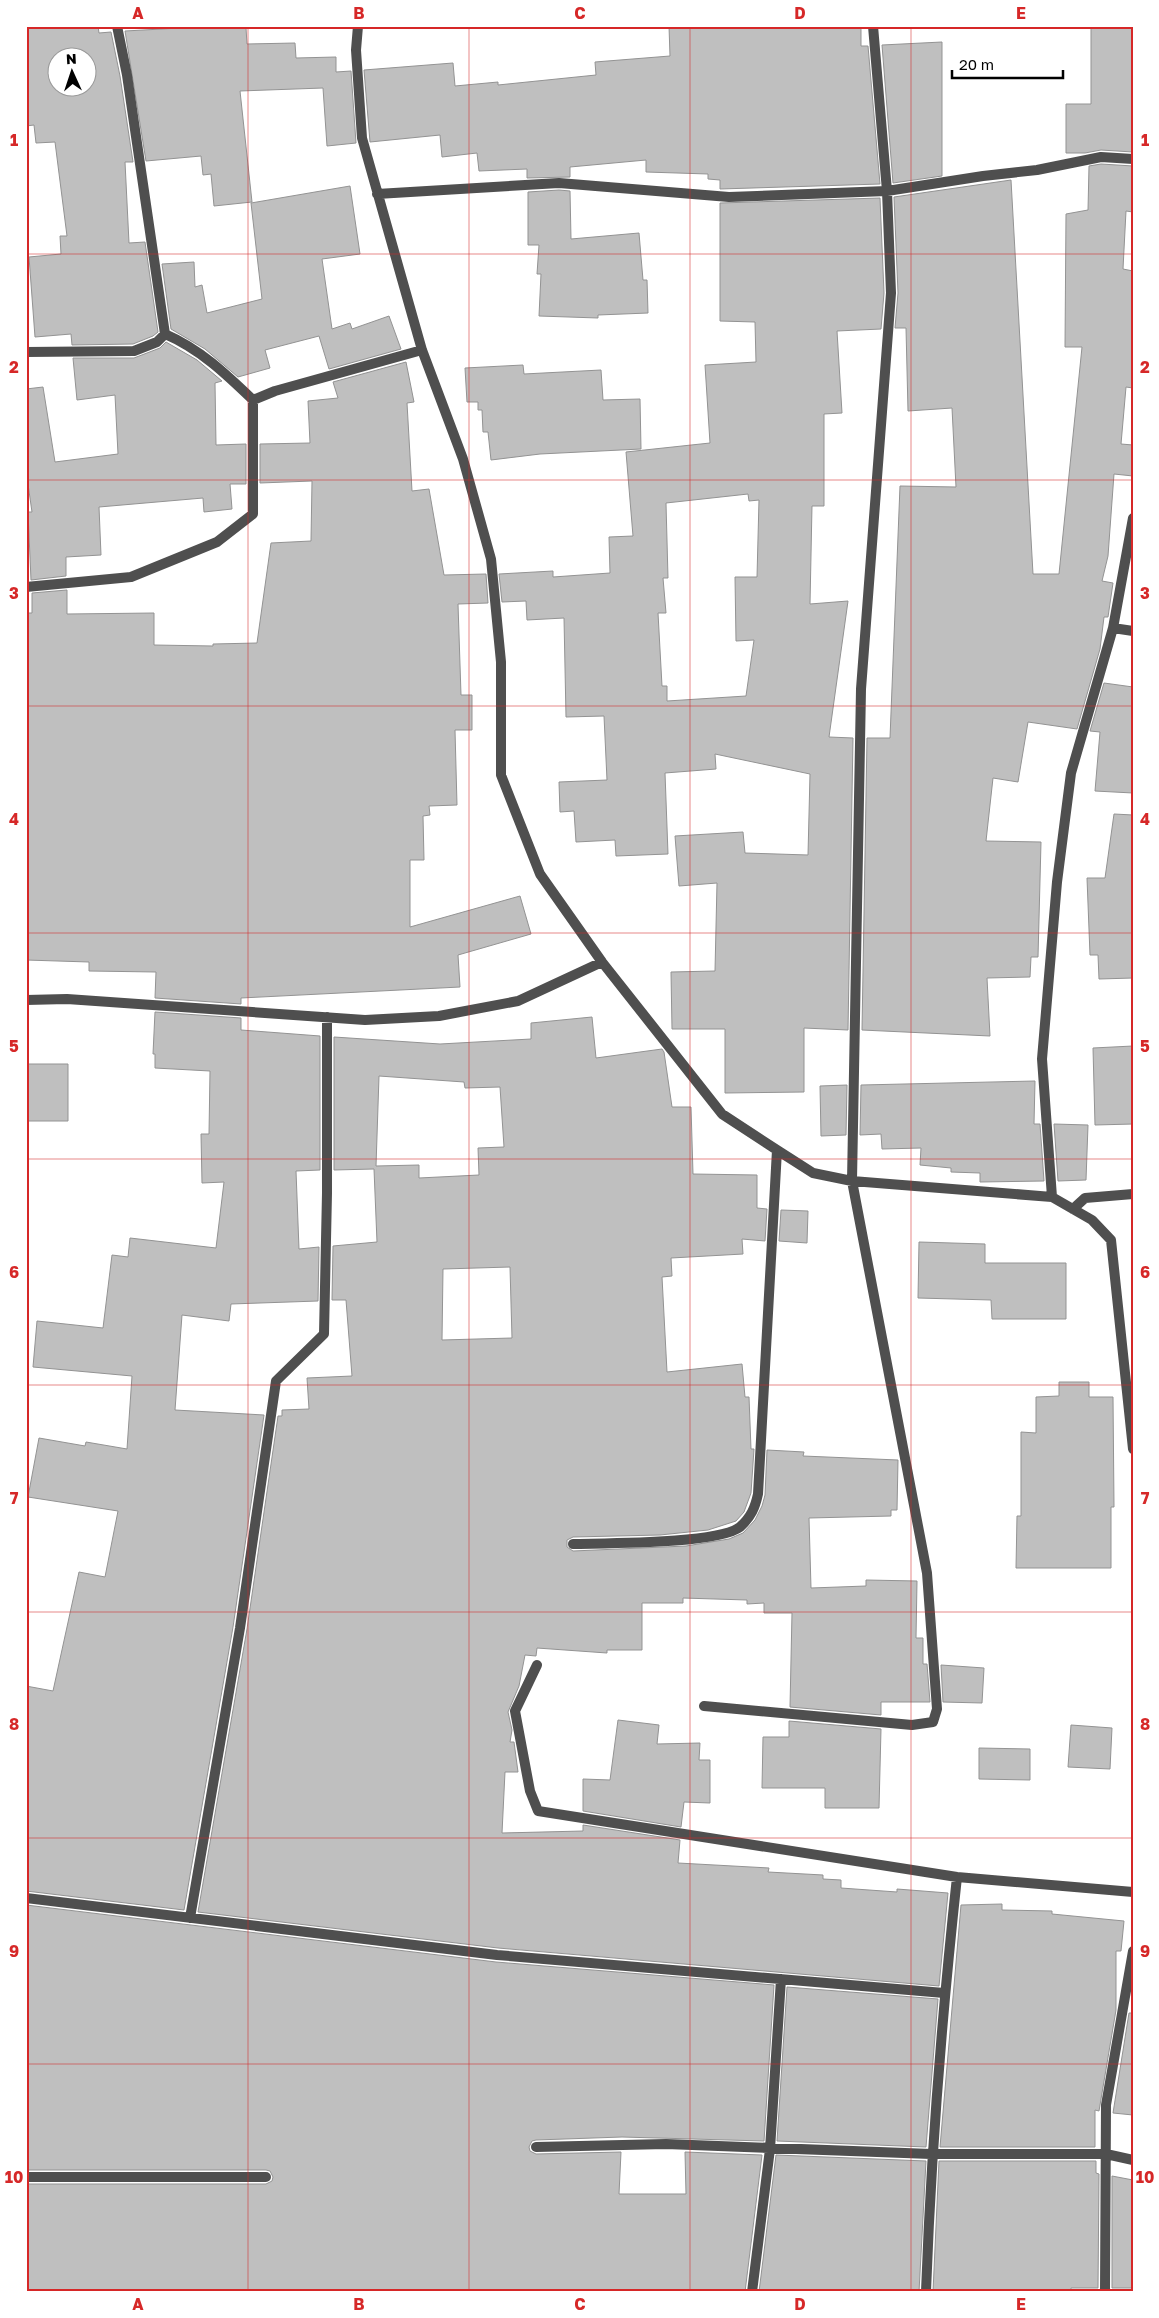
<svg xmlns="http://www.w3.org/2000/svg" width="1159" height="2318" font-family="'Golos Text',sans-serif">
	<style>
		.building { fill: #bfbfbf; stroke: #939393; fill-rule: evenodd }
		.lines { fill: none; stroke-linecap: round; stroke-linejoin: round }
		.minor { stroke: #4f4f4f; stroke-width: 10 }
		.grid { fill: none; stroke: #d62828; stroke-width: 1; stroke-opacity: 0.55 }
		.neatline { fill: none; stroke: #d62828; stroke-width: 2 }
		.grid-label { font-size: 16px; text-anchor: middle; font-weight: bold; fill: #d62828 }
	</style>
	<rect width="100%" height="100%" fill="#fff"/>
	<path class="building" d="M26 26H98L99 33 111 32 120 76 133 162H125L129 243 145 242 158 332 153 336 133 344 72 345 71 334 35 337 29 257 61 254 60 236H67L55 142 36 143 34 125 26 126ZM58 58H88V88H58Z
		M180 26 246 28 247 44 295 43 296 58 336 57V72L351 71 356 143 327 146 323 88 240 91 252 202 214 206 211 174 203 175 201 156 146 161 125 31 180 28Z
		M669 26H861V46H868L880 184 720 189V180L708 179V174L646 172V160L570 167V177L527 178V169L479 171 477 153 442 157 440 135 370 142 364 70 453 63 455 86 498 82V85L596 75 595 62 670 56Z
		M1091 26H1133V152L1101 150 1085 153H1066V104H1091Z
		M942 42V176L893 183 882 45Z
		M1101 164 1133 166V212L1126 211 1123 269 1133 271V388L1126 387 1121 444 1133 445V476L1114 474 1108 556 1102 581 1113 583 1108 617H1104L1100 649 1077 729 1028 722 1018 782 993 778 986 841 1041 842 1038 957H1031L1030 977 987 978 990 1036 862 1030 867 738H890L900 486 956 487 952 408 908 411 906 328H895L898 293 894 197 1011 180 1033 574H1059L1082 347H1065L1066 214 1088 210 1089 166Z
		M350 186 360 254 322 259 332 329 350 323 352 329 389 316 401 349 329 369 319 336 265 350 270 368 238 377 205 349 171 329 162 264 194 262 195 287 202 285 207 313 262 299 251 203Z
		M559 190 570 191 571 239 639 233 643 280H647L648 313 598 315V318L539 316 541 274H537L539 245H528V192Z
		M880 198 884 293 881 329 837 331 842 413 824 414V506H812L810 604 848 601 829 737 853 738 848 1030 804 1028V1092L725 1093V1029H672L671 972 715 971 717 883 679 886 675 836 743 832 745 853 808 855 810 774 715 754 716 769 665 773 668 854 616 856 615 840 576 842 574 811 560 812 559 782 607 780 604 716 566 717 564 618 527 620 526 601 502 602 499 574 553 571V577L610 573 609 537 633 536 626 452 710 443 705 365 756 362 755 322 720 321V203ZM748 494 749 501 759 500 757 577H735L736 641 754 640 746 696 667 701V686H662L658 613H666L663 578H668L666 503Z
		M166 342 197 360 222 381 215 383 216 445 246 444V484H230L232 509 204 512 203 498 99 507 101 555 66 557V576L31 580 28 512H32L26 470V389L43 387 55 462 118 454 115 395 77 400 73 358H134L160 348Z
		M406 362 414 402 407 403 412 491 429 489 444 575 486 574 488 603 458 604 461 695H472V730H455L457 805 429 806 430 815 423 816 424 860H410V927L520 896 531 934 458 955 460 987 241 998V1004L155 998 156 972 89 971V962L26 960V613H32V593L67 590V614L154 613V645L213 646V644L257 643 271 543 311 541 312 481 260 483V444L310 443 308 401 338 398 333 382Z
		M523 365 524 374 601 370 603 400 640 399 641 449 540 454 491 460 488 432H483L482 410H478V402H467L465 368Z
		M1104 683 1133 687V793L1095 791 1100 732 1090 731Z
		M1114 814 1133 815V978L1099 979 1098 955H1090L1087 878H1105Z
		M155 1012 241 1018V1030L320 1036V1170L296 1171 299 1249 319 1247 318 1301 231 1304 229 1321 182 1315 175 1410 264 1415 233 1627 184 1910 26 1891V1686L53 1691 79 1572 105 1577 118 1511 28 1497 39 1438 85 1446 86 1442 127 1449 132 1376 33 1367 37 1321 103 1328 112 1255 128 1257 130 1238 216 1248 224 1182 202 1183 201 1134H209L210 1071 155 1068V1054H153Z
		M592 1017 596 1058 662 1049 664 1052 672 1107H691L693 1174 757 1175V1208L767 1209 765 1241 742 1239 743 1254 671 1258 672 1276 662 1277 667 1372 742 1364 745 1397H749L751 1449H754L751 1493 744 1512 736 1521 708 1530 660 1535 573 1537 567 1540V1547L573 1551 686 1546 729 1539 743 1533 755 1520 762 1506 765 1495 767 1450 804 1452 803 1456 898 1460 897 1510H891V1516L809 1518 811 1588 866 1586V1580L917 1581 916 1638H923V1664H927L930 1702H881V1715L790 1707 792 1613H764V1603L747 1604V1600L683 1598V1603H642V1650H607V1653L537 1648 536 1656 525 1655 519 1686 508 1712 512 1730 510 1742H514L518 1772H505L502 1833 583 1831V1825L680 1840 678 1863 769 1868 768 1872 823 1875V1879L841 1880V1888L897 1892V1889L948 1893 939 1986 498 1948 198 1912 247 1629 278 1416H282V1410L309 1409 307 1378 352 1376 346 1300H332L333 1246 377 1242 374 1169 334 1170V1037L440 1044 531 1039V1023ZM379 1076 464 1082 465 1088 500 1087 504 1147 478 1148 479 1175 419 1178V1165L376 1166ZM510 1267 512 1338 442 1340 443 1269Z
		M1133 1046V1124L1095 1125 1093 1048Z
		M26 1064H68V1121H26Z
		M1035 1081 1034 1124H1040L1044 1181 980 1182V1173L951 1172V1168L920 1165 921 1148 882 1149 881 1134 860 1135 861 1085Z
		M847 1085 846 1135 821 1136 820 1086Z
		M1054 1124 1088 1125 1086 1180 1058 1181Z
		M781 1210 808 1211 807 1243 779 1241Z
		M919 1242 985 1244V1263H1066V1319H992L991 1300 918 1298Z
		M1059 1382H1089V1397H1113L1114 1507H1111V1568H1016L1017 1516H1021V1432L1036 1433V1397L1059 1396Z
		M941 1665 984 1668 982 1703 943 1702Z
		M618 1720 659 1725 657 1744 700 1743 699 1760H710V1803L684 1802 681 1827 583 1811V1779L610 1780Z
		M789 1721 881 1729 879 1808H825V1788H762L763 1737H789Z
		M1071 1725 1112 1728 1110 1769 1068 1767Z
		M979 1748 1030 1749V1780L979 1779Z
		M1002 1904V1910L1052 1911V1914L1124 1921 1121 1951H1116V2010L1099 2111 1095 2110V2147H940L961 1905Z
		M26 1905 496 1962 774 1985 764 2141 622 2137 536 2140 532 2141 529 2147 530 2151 536 2154 621 2152 619 2194H686L685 2152 762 2155 745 2292H27L26 2184H266L272 2181 273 2177 270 2171 266 2170H26Z
		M787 1987 938 1999 926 2147 777 2141Z
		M1129 2013H1133V2115L1113 2113Z
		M776 2155 926 2161 919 2292H759Z
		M939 2161H1096V2173L1099 2174 1098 2288H1071V2292H933Z
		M1112 2176 1133 2180V2288H1112Z"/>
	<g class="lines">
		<path class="minor" d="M117 26 127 75 165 334
			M358 26 356 50 362 138 422 350 463 459 491 559 501 662V775L540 874 602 962 722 1114 777 1150 813 1173 852 1181 1052 1197 1092 1220 1111 1240 1133 1449
			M377 194 559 183 729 197 887 191 983 176 1037 170 1101 157 1133 159
			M26 352 134 351 157 342 165 334
			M253 400 275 391 422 350
			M26 587 131 577 217 542 253 514V400C226 374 200 349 165 334
			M1113 628 1133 631
			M26 1000 67 999 365 1020 439 1016 518 1001 602 962
			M1052 1197 1042 1059 1057 882 1071 773 1113 628 1133 518
			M1073 1209 1085 1198 1133 1194
			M573 1544C605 1543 718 1544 740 1527 751 1517 755 1508 758 1494L777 1150
			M537 1665 515 1711 530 1791 538 1811 957 1877 1133 1892
			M704 1706 912 1725 933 1722 937 1709 927 1573 852 1181 861 689 891 293 887 191 873 26
			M26 1898 497 1955 944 1993
			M190 1918 240 1628 276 1381 324 1334 327 1193V1017
			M536 2147 666 2144 931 2154H1106L1133 2160
			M26 2177H266
			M752 2292 770 2149 781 1979
			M926 2292C931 2153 942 2015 957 1877
			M1105 2292 1106 2105 1133 1951"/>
	</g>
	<path class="grid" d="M248 26V2292M469 26V2292M690 26V2292M911 26V2292M26 254H1133M26 480H1133M26 706H1133M26 933H1133M26 1159H1133M26 1385H1133M26 1612H1133M26 1838H1133M26 2064H1133"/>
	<rect width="1159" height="2318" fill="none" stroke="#ffffff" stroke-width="55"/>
	<g transform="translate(72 72) rotate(357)"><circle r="24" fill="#ffffff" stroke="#999999"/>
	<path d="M0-4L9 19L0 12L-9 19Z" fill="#000000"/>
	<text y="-8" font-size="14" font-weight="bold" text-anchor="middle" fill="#000000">N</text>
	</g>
	<path d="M952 70v8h111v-8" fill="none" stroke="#000000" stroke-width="2.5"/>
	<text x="959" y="70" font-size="15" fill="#000000" stroke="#ffffff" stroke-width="4" paint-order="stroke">20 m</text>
	<rect x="28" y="28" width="1104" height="2262" class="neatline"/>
	<g class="grid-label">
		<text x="138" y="19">A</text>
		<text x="359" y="19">B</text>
		<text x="580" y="19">C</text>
		<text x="800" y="19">D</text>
		<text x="1021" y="19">E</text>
		<text x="14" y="146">1</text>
		<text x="1145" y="146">1</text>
		<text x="14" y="373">2</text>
		<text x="1145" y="373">2</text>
		<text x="14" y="599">3</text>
		<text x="1145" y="599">3</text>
		<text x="14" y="825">4</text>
		<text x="1145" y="825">4</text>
		<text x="14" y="1052">5</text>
		<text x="1145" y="1052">5</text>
		<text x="14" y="1278">6</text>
		<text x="1145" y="1278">6</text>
		<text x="14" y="1504">7</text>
		<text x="1145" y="1504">7</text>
		<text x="14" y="1730">8</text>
		<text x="1145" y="1730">8</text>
		<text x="14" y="1957">9</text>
		<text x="1145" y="1957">9</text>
		<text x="14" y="2183">10</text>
		<text x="1145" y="2183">10</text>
		<text x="138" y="2310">A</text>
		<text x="359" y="2310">B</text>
		<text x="580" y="2310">C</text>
		<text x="800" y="2310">D</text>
		<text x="1021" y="2310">E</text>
	</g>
</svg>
